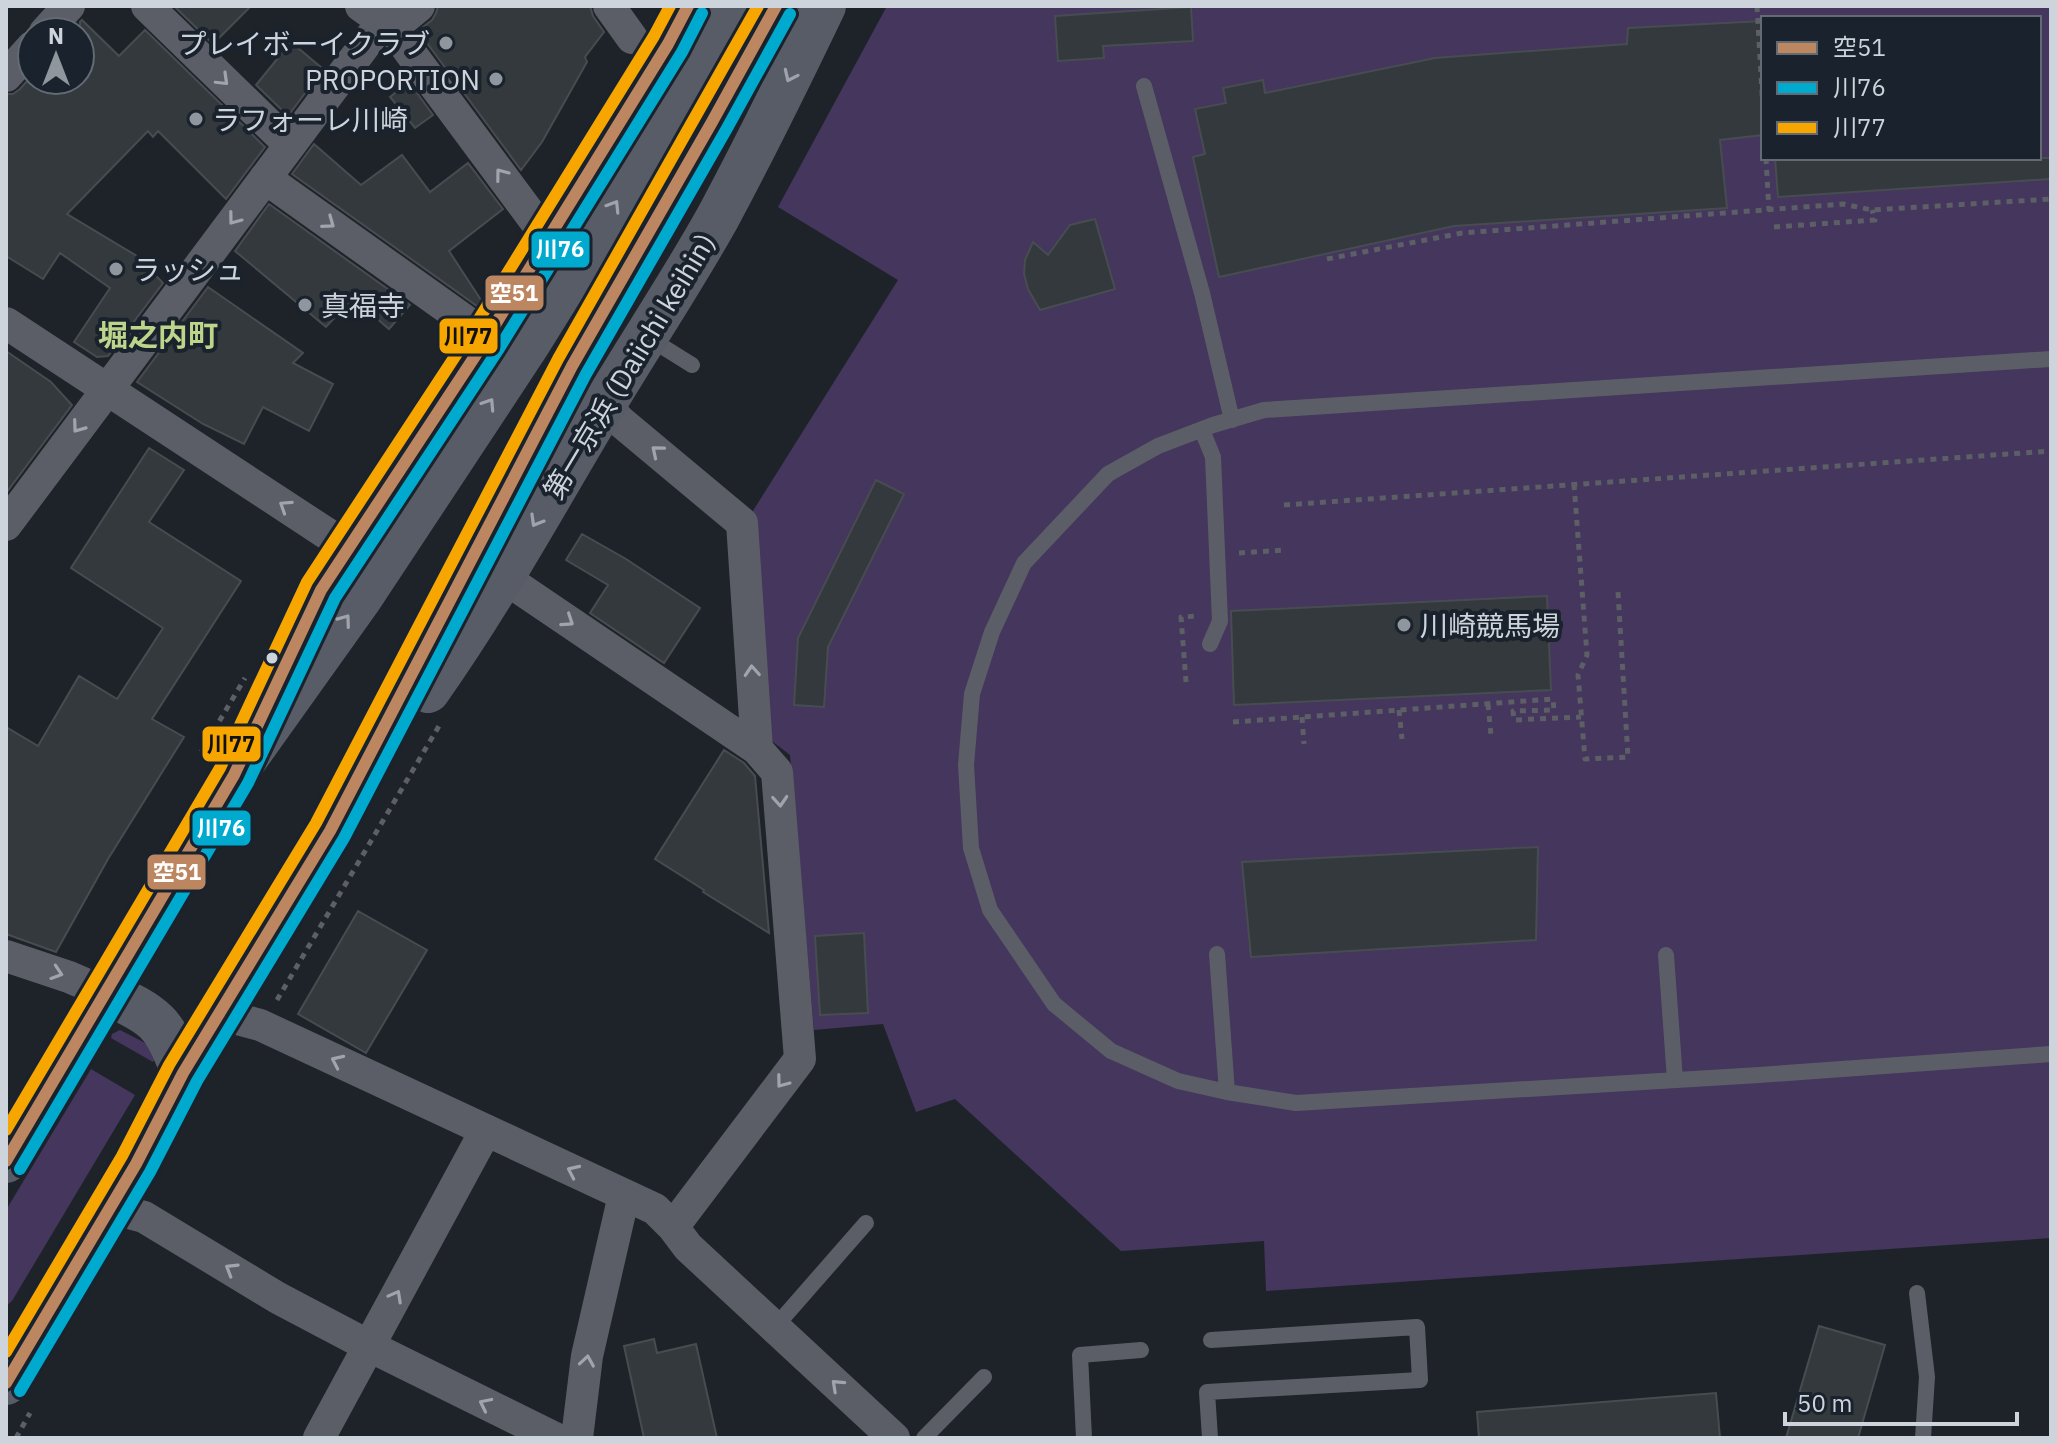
<svg xmlns="http://www.w3.org/2000/svg" width="2057" height="1444" font-family="'IBM Plex Sans','Noto Sans JP',sans-serif">
	<style>
		.green { fill: #44365d; fill-rule: evenodd }
		.building { fill: #34393d; stroke: #474c51; stroke-width: 2 }
		.lines { fill: none; stroke-linecap: round; stroke-linejoin: round }
		.path { stroke: #5c5f66; stroke-width: 5; stroke-dasharray: 6 6; stroke-linecap: butt }
		.lane { stroke: #5b5e67; stroke-width: 16 }
		.street { stroke: #5b5e67; stroke-width: 32 }
		.highway { stroke: #585c66; stroke-width: 44 }
		.bus-1-casing { stroke: #1a232d; stroke-width: 18 }
		.bus-2-casing { stroke: #1a232d; stroke-width: 18 }
		.bus-3-casing { stroke: #1a232d; stroke-width: 18 }
		.bus-1 { stroke: #bb8660; stroke-width: 12 }
		.bus-2 { stroke: #00a9ce; stroke-width: 12 }
		.bus-3 { stroke: #f7a600; stroke-width: 12 }
		.oneway { stroke: #9fa4ac }
		.oneway2 { stroke: #a0a5ad }
		.poi-dot { fill: #90969d; stroke: #1a232d; stroke-width: 3 }
		.bus-dot { fill: #ced4db; stroke: #1a232d; stroke-width: 3 }
		.labels { text-anchor: middle; dominant-baseline: central; stroke-width: 8; stroke-linejoin: round; paint-order: stroke }
		.poi-label { font-size: 28px; fill: #ced4db; stroke: #1a232d; text-anchor: start }
		.street-label { font-size: 28px; fill: #ced4db; stroke: #1a232d }
		.neighbourhood-label { font-size: 30px; font-weight: bold; fill: #bdd48b; stroke: #1a232d }
		.line-badge { stroke: #1a232d; stroke-width: 3 }
		.badge-label { font-size: 22px; text-anchor: middle; font-weight: bold; fill: #fff }
		.pale-badge-label { font-size: 22px; text-anchor: middle; font-weight: bold; fill: #111 }
	</style>
	<rect width="100%" height="100%" fill="#1e2329"/>
	<path class="green" d="M887 6H2051V1238L1266 1291 1264 1241 1121 1251 955 1099 916 1112 883 1024 814 1030 790 755 764 735 751 514 898 280 778 207ZM1763 18H2039V158H1763Z
		M120 1030 155 1048 158 1054 153 1062 111 1038 112 1034Z
		M91 1069 135 1095 12 1301 6 1306V1210Z"/>
	<path class="building" d="M174 6H251L213 44Z
		M438 6H590L593 16 604 32 585 57 587 62 542 142 521 170 418 31 432 20 436 13Z
		M1191 7 1193 41 1103 46 1104 58 1058 61 1055 16Z
		M82 20 119 56 145 30 265 147 226 199 158 131 153 137 148 131 67 214 137 256 163 283 108 356 97 357 74 342 110 288 60 253 43 279 6 256V94H13L20 89 28 80H80V22Z
		M1763 21V135L1720 140 1727 208 1454 226 1219 277 1193 157 1205 154 1195 109 1226 103 1223 88 1263 80 1265 93 1435 58 1627 44 1628 28Z
		M291 42 323 69 288 116 256 85Z
		M409 82 433 115 415 128 390 97Z
		M314 144 361 185 402 155 430 192 468 163 503 209 449 251 481 300 477 306 292 174Z
		M1775 158H2051V179L1778 197Z
		M269 204 410 305 389 329 353 298 326 327 235 251Z
		M1095 219 1115 289 1040 310 1028 289 1024 274 1025 260 1033 242 1048 255 1070 225Z
		M208 287 303 353 293 363 333 384 309 431 263 407 244 444 203 424 137 382Z
		M6 351 51 382 72 405 6 493Z
		M149 448 184 470 149 522 241 581 152 719 184 737 108 859 56 952 6 934V727L38 746 79 676 117 699 163 628 71 568Z
		M876 480 904 494 828 647 824 707 794 705 798 638Z
		M582 534 626 559 700 608 664 663 590 613 608 585 566 560Z
		M1547 596 1551 690 1234 705 1231 611Z
		M724 750 744 763 755 776 769 933 703 892 704 890 655 859Z
		M1538 847 1536 940 1251 957 1242 862Z
		M358 911 427 950 366 1053 298 1014Z
		M864 933 868 1013 820 1015 815 936Z
		M1819 1326 1885 1345 1858 1438H1786Z
		M654 1339 657 1353 696 1344 717 1438H644L624 1346Z
		M1716 1393 1720 1438H1479L1477 1412Z"/>
	<g class="lines">
		<path class="path" d="M1757 6 1763 109
			M1766 158 1769 211
			M1774 227 1875 220 1872 210
			M1327 259 1462 233 1843 204 1872 210 2051 199
			M1574 484 1587 655 1578 675 1585 759 1628 757 1618 592
			M1284 505 2051 451
			M1239 553 1285 550
			M1186 682 1181 617 1199 616
			M1488 704 1491 735
			M1399 710 1402 739
			M1302 717 1304 744
			M1233 722 1553 699 1554 710 1513 711 1514 720 1581 717
			M201 752 245 678
			M277 1000 439 726
			M16 1438 30 1413"/>
		<path class="lane" d="M1144 86 1202 293 1232 420
			M647 337 692 365
			M2051 359 1264 410 1213 425 1158 446 1108 474 1024 563 992 632 972 694 966 765 971 848 990 910 1054 1004 1111 1051 1178 1081 1227 1092 1296 1103 1759 1075 2051 1054
			M1202 430 1213 457 1220 621 1210 644
			M1217 954 1227 1092
			M1666 955 1675 1080
			M1917 1293 1927 1377 1923 1438
			M775 1327 866 1223
			M924 1438 984 1377
			M1084 1438 1080 1355 1141 1350
			M1210 1438 1207 1392 1420 1380 1417 1327 1211 1340"/>
		<path class="street" d="M147 6 290 145
			M361 6 392 28 547 237
			M609 6 632 38
			M392 28 419 6
			M45 32 69 6
			M6 76 32 47
			M265 178 467 322 485 341
			M6 323 329 535 351 547
			M604 405 621 422 742 523 757 749
			M6 525 382 22
			M503 577 757 749 777 772 800 1059 673 1227
			M6 956 69 977 106 993
			M219 1014 260 1025 655 1209 673 1227 688 1247 894 1438
			M111 1208 144 1217 278 1298 369 1346 555 1438
			M319 1438 486 1130
			M577 1438 587 1356 624 1195"/>
		<path class="highway" d="M281 675 321 590 351 547 485 341 668 44 688 6
			M428 691C493 599 547 500 605 403 642 341 683 280 718 217 755 148 790 77 824 6
			M106 993C123 1001 143 1009 156 1022 169 1034 177 1057 183 1073
			M6 1161 234 775 361 597 528 344 679 101 731 6
			M6 1383 136 1164 183 1073 330 831 572 366 712 122 776 6"/>
		<g class="bus-1-casing">
			<path id="bus-1" d="M6 1161 234 775 321 590 485 341 668 44 688 6
				M6 1383 136 1164 183 1073 330 831 572 366 712 122 776 6"/>
		</g>
		<g class="bus-2-casing">
			<path id="bus-2" d="M20 1169 248 783 335 598 498 350 682 52 702 13
				M20 1391 150 1172 197 1081 344 838 586 374 726 130 790 14"/>
		</g>
		<g class="bus-3-casing">
			<path id="bus-3" d="M6 1130 220 768 307 582 471 332 654 36 670 6
				M6 1352 122 1156 169 1065 316 823 558 359 758 6"/>
		</g>
		<use href="#bus-1" class="bus-1"/>
		<use href="#bus-2" class="bus-2"/>
		<use href="#bus-3" class="bus-3"/>
	</g>
	<defs><path id="oneway-chevron" d="M-2-3.5L2.5 0L-2 3.5" fill="none" stroke-width="1.6" stroke-linecap="round" stroke-linejoin="round" transform="scale(2)"/></defs>
	<g class="oneway">
		<use href="#oneway-chevron" transform="translate(790 76) rotate(115)"/>
		<use href="#oneway-chevron" transform="translate(614 206) rotate(-58)"/>
		<use href="#oneway-chevron" transform="translate(489 404) rotate(-57)"/>
		<use href="#oneway-chevron" transform="translate(536 521) rotate(120)"/>
		<use href="#oneway-chevron" transform="translate(345 620) rotate(-54)"/>
	</g>
	<g class="oneway2">
		<use href="#oneway-chevron" transform="translate(223 80) rotate(44)"/>
		<use href="#oneway-chevron" transform="translate(501 174) rotate(-127)"/>
		<use href="#oneway-chevron" transform="translate(234 219) rotate(127)"/>
		<use href="#oneway-chevron" transform="translate(329 223) rotate(36)"/>
		<use href="#oneway-chevron" transform="translate(78 427) rotate(126)"/>
		<use href="#oneway-chevron" transform="translate(657 451) rotate(-140)"/>
		<use href="#oneway-chevron" transform="translate(285 506) rotate(-147)"/>
		<use href="#oneway-chevron" transform="translate(568 621) rotate(34)"/>
		<use href="#oneway-chevron" transform="translate(752 671) rotate(-94)"/>
		<use href="#oneway-chevron" transform="translate(780 801) rotate(86)"/>
		<use href="#oneway-chevron" transform="translate(57 973) rotate(18)"/>
		<use href="#oneway-chevron" transform="translate(337 1061) rotate(-155)"/>
		<use href="#oneway-chevron" transform="translate(782 1082) rotate(127)"/>
		<use href="#oneway-chevron" transform="translate(573 1171) rotate(-155)"/>
		<use href="#oneway-chevron" transform="translate(231 1269) rotate(-149)"/>
		<use href="#oneway-chevron" transform="translate(396 1296) rotate(-61)"/>
		<use href="#oneway-chevron" transform="translate(587 1361) rotate(-81)"/>
		<use href="#oneway-chevron" transform="translate(837 1385) rotate(-137)"/>
		<use href="#oneway-chevron" transform="translate(485 1404) rotate(-154)"/>
	</g>
	<g class="poi-dot">
		<circle cx="446" cy="43" r="8"/>
		<circle cx="496" cy="79" r="8"/>
		<circle cx="196" cy="119" r="8"/>
		<circle cx="116" cy="269" r="8"/>
		<circle cx="305" cy="305" r="8"/>
		<circle cx="1404" cy="625" r="8"/>
	</g>
	<circle class="bus-dot" cx="272" cy="658" r="7"/>
	<g class="labels">
		<g class="poi-label">
			<text x="430" y="43" text-anchor="end">プレイボーイクラブ</text>
			<text x="480" y="79" text-anchor="end">PROPORTION</text>
			<text x="212" y="119">ラフォーレ川崎</text>
			<text x="132" y="269">ラッシュ</text>
			<text x="321" y="305">真福寺</text>
			<text x="1420" y="625">川崎競馬場</text>
		</g>
		<g class="street-label">
			<text transform="translate(629 366) rotate(-59)">第一京浜 (Daiichi keihin)</text>
		</g>
		<g class="neighbourhood-label">
			<text x="158" y="334">堀之内町</text>
		</g>
	</g>
	<g class="line-badge">
		<rect x="530" y="230" width="61" height="39" rx="8" fill="#00a9ce"/>
		<rect x="484" y="274" width="61" height="38" rx="8" fill="#bb8660"/>
		<rect x="438" y="317" width="61" height="38" rx="8" fill="#f7a600"/>
		<rect x="201" y="725" width="61" height="38" rx="8" fill="#f7a600"/>
		<rect x="191" y="809" width="61" height="38" rx="8" fill="#00a9ce"/>
		<rect x="146" y="853" width="61" height="38" rx="8" fill="#bb8660"/>
	</g>
	<g class="badge-label">
		<text x="560" y="257">川76</text>
		<text x="514" y="301">空51</text>
		<text x="221" y="836">川76</text>
		<text x="177" y="880">空51</text>
	</g>
	<g class="pale-badge-label">
		<text x="468" y="344">川77</text>
		<text x="231" y="752">川77</text>
	</g>
	<rect width="2057" height="1444" fill="none" stroke="#ced4db" stroke-width="16"/>
	<rect x="1761" y="16" width="280" height="144" fill="#1a232d" stroke="#626a73" stroke-width="2"/>
	<rect x="1777" y="42" width="40" height="12" fill="#bb8660" stroke="#626a73" stroke-width="2"/>
	<text x="1833" y="56" font-size="24" fill="#ced4db">空51</text>
	<rect x="1777" y="82" width="40" height="12" fill="#00a9ce" stroke="#626a73" stroke-width="2"/>
	<text x="1833" y="96" font-size="24" fill="#ced4db">川76</text>
	<rect x="1777" y="122" width="40" height="12" fill="#f7a600" stroke="#626a73" stroke-width="2"/>
	<text x="1833" y="136" font-size="24" fill="#ced4db">川77</text>
	<g transform="translate(56 56)"><circle r="38" fill="#1a232d" stroke="#626a73" stroke-width="2"/>
	<path d="M0-6L14 30L0 20L-14 30Z" fill="#90969d"/>
	<text y="-12" font-size="22" font-weight="bold" text-anchor="middle" fill="#ced4db">N</text>
	</g>
	<path d="M1785 1412v12h232v-12" fill="none" stroke="#ced4db" stroke-width="4"/>
	<text x="1797" y="1412" font-size="24" fill="#ced4db" stroke="#1a232d" stroke-width="6" paint-order="stroke">50 m</text>
</svg>
